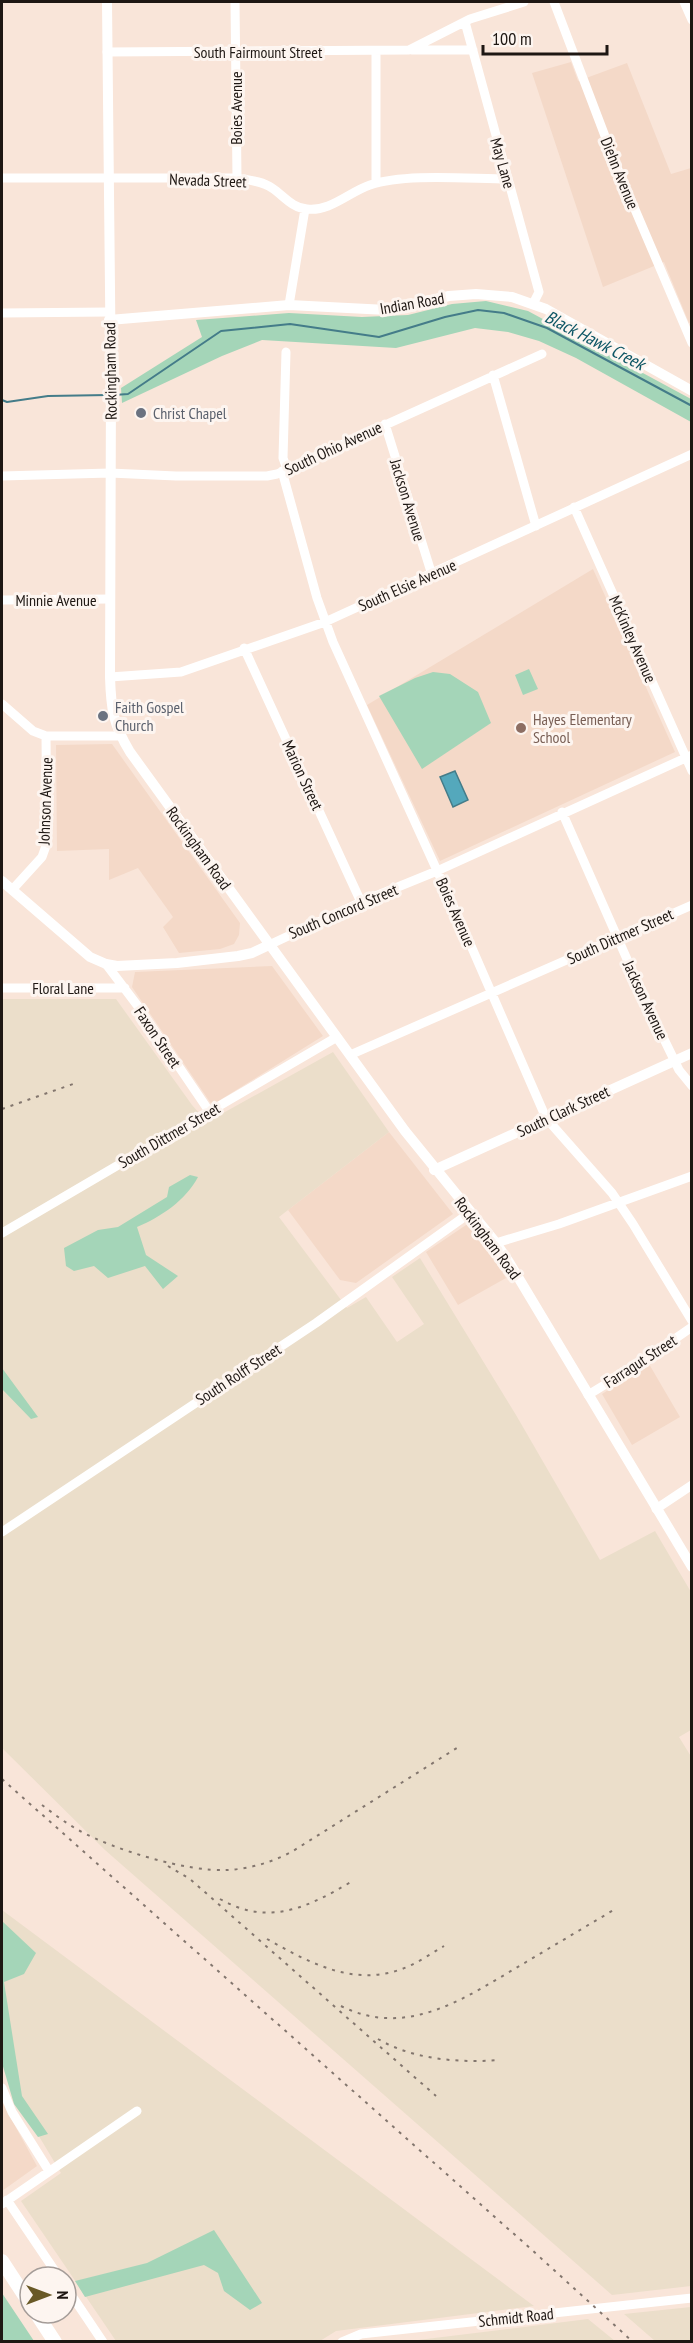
<svg xmlns="http://www.w3.org/2000/svg" width="693" height="2343" font-family="'PT Sans Narrow',sans-serif">
	<style>
		.built { fill: #f4d9c8 }
		.industrial { fill: #ebdeca }
		.green { fill: #a4d5b8 }
		.water { fill: #54a8bc; stroke: #447c89; stroke-width: 1.5 }
		.lines { fill: none; stroke-linecap: round; stroke-linejoin: round }
		.stream { stroke: #447c89; stroke-width: 2 }
		.minor { stroke: #fff; stroke-width: 9 }
		.tertiary { stroke: #fff; stroke-width: 10 }
		.primary { stroke: #fff; stroke-width: 14 }
		.rail { stroke: #83766e; stroke-width: 2; stroke-dasharray: 3 6; stroke-linecap: butt }
		.worship-dot { fill: #6b7280; stroke: #fdf5f0; stroke-width: 2 }
		.education-dot { fill: #8d6e63; stroke: #fdf5f0; stroke-width: 2 }
		.labels { text-anchor: middle; dominant-baseline: central; stroke-width: 6; stroke-linejoin: round; paint-order: stroke }
		.street-label { font-size: 16px; fill: #1e1713; stroke: #fdf5f0 }
		.worship-label { font-size: 16px; fill: #5b616d; stroke: #fdf5f0; text-anchor: start }
		.education-label { font-size: 16px; fill: #785e54; stroke: #fdf5f0; text-anchor: start }
		.water-label { font-size: 18px; font-style: italic; fill: #0c5564; stroke: #fdf5f0 }
	</style>
	<rect width="100%" height="100%" fill="#f9e5d9"/>
	<path class="built" d="M571 62 578 81 627 63 671 174 691 168V322L689 323 664 262 603 287 532 73Z
		M593 569 675 752 440 861 367 705Z
		M112 744 240 923 239 935 234 944 220 949 179 953 163 927 173 917 138 868 109 880V849L57 851 56 745Z
		M272 966 323 1036 212 1105 132 987 135 972Z
		M389 1132 453 1214 356 1283 340 1280 288 1210Z
		M469 1223 506 1278 458 1305 426 1252Z
		M649 1364 680 1417 632 1445 602 1394Z
		M2 2102 37 2166 2 2191Z"/>
	<path class="industrial" d="M2 999H116L192 1105 207 1122 333 1052 389 1132 279 1217 347 1308 366 1297 397 1342 424 1324 392 1277 420 1258 516 1415 600 1560 655 1531 691 1592V1730L679 1737 692 1758 691 2286 612 2295 105 1850 2 1748Z
		M2 1910 534 2306 336 2331 320 2341H116L21 2201 61 2173 19 2103 2 2030Z
		M691 2307V2341H655L624 2314Z
		M588 2319 615 2341H410Z"/>
	<path class="green" d="M486 301 528 311 691 399V422L576 358 539 341 508 332 475 328 396 348 262 340 222 356 122 403 121 388 202 337 196 320 289 313 362 317 408 315 452 304Z
		M529 669 538 689 523 695 515 675Z
		M433 672 450 674 478 692 491 723 422 769 379 696 415 678Z
		M190 1175 198 1177C186 1200 161 1217 137 1227L146 1255 178 1276 163 1289 145 1266 108 1278 94 1266 74 1271 66 1266 64 1248 98 1230 118 1227 167 1197 169 1187Z
		M2 1368 38 1417 31 1419 2 1389Z
		M2 1921 36 1953 24 1974 4 1982 22 2096 48 2134 38 2137 14 2104 2 2063Z
		M214 2230 262 2303 250 2310 224 2291 218 2273 204 2265 85 2297 75 2281 147 2263Z
		M2 2293 34 2341H2Z"/>
	<path class="water" d="M455 771 468 800 453 807 440 777Z"/>
	<g class="lines">
		<path class="stream" d="M114 395 128 394 221 331 290 324 379 337 445 317 478 310 504 313 547 328 692 406
			M2 400 7 402 48 396 108 395"/>
		<path class="minor" d="M235 2 237 178
			M554 2 616 165 692 343
			M684 2 692 20
			M465 22 539 292 533 304
			M412 50H473
			M107 52 409 50 470 19 524 2
			M376 52V183
			M2 178H237C248 180 262 181 272 188 284 196 292 208 307 209 330 212 349 192 370 185 406 173 469 179 508 179
			M289 305 305 209
			M2 313 109 312
			M286 352 283 458 287 469
			M493 375 536 526
			M385 424 432 575
			M282 471 317 598 333 642 465 932 546 1118 612 1193 633 1224 692 1321
			M2 476 110 473 176 476H267L277 474 542 354
			M574 507 692 771
			M2 600 110 599
			M244 648 361 902
			M110 677 181 672 325 622 692 454
			M2 704 33 731 46 736H120
			M562 812 645 1000 679 1070 692 1086
			M12 890 42 857 47 843 46 736
			M269 945 361 902 437 871 692 755
			M106 964 137 1005 209 1111
			M2 988H125
			M350 1055 692 905
			M2 1233 337 1037
			M496 1243 559 1224 692 1176
			M588 1395 640 1363 692 1327
			M656 1509 692 1485
			M2 1532 316 1323 471 1212
			M2 2088 12 2112 49 2171
			M7 2200 59 2277
			M2 2204 137 2111
			M66 2287 103 2342
			M342 2342 361 2334 692 2298"/>
		<path class="tertiary" d="M107 2 111 385 110 677C111 709 113 724 130 752L405 1131 496 1243 509 1262 692 1567
			M109 320 289 305 387 310 449 296 476 294 512 297 546 309 692 391
			M2 881 90 957 106 964 117 966 177 963 238 956 252 953 269 945
			M434 1170 692 1053"/>
		<path class="primary" d="M2 2261 30 2304
			M36 2313 55 2342"/>
		<path class="rail" d="M2 1109 73 1084
			M2 1779 532 2250 633 2342
			M42 1805C54 1814 67 1824 80 1831 115 1850 187 1872 227 1870 250 1869 273 1862 293 1851L460 1746
			M168 1866 190 1879 436 2096
			M220 1899C269 1927 308 1907 351 1882
			M267 1939C308 1962 351 1986 399 1970 415 1965 430 1954 444 1946
			M341 2006C407 2039 465 1998 521 1965 553 1946 585 1927 617 1908
			M378 2039C414 2060 460 2063 500 2060"/>
	</g>
	<g class="worship-dot">
		<circle cx="141" cy="413" r="6"/>
		<circle cx="103" cy="716" r="6"/>
	</g>
	<circle class="education-dot" cx="521" cy="728" r="6"/>
	<g class="labels">
		<g class="street-label">
			<text x="258" y="52">South Fairmount Street</text>
			<text transform="translate(236 108) rotate(-90)">Boies Avenue</text>
			<text transform="translate(503 163) rotate(74)">May Lane</text>
			<text transform="translate(620 173) rotate(68)">Diehn Avenue</text>
			<text transform="translate(208 180) rotate(2)">Nevada Street</text>
			<text transform="translate(412 303) rotate(-10)">Indian Road</text>
			<text transform="translate(110 371) rotate(-91)">Rockingham Road</text>
			<text transform="translate(333 448) rotate(-25)">South Ohio Avenue</text>
			<text transform="translate(408 500) rotate(73)">Jackson Avenue</text>
			<text transform="translate(407 585) rotate(-24)">South Elsie Avenue</text>
			<text x="56" y="600">Minnie Avenue</text>
			<text transform="translate(633 639) rotate(66)">McKinley Avenue</text>
			<text transform="translate(303 775) rotate(65)">Marion Street</text>
			<text transform="translate(45 801) rotate(-88)">Johnson Avenue</text>
			<text transform="translate(199 848) rotate(54)">Rockingham Road</text>
			<text transform="translate(343 911) rotate(-23)">South Concord Street</text>
			<text transform="translate(456 912) rotate(66)">Boies Avenue</text>
			<text transform="translate(620 936) rotate(-24)">South Dittmer Street</text>
			<text x="63" y="988">Floral Lane</text>
			<text transform="translate(646 1000) rotate(65)">Jackson Avenue</text>
			<text transform="translate(158 1037) rotate(56)">Faxon Street</text>
			<text transform="translate(563 1111) rotate(-25)">South Clark Street</text>
			<text transform="translate(169 1135) rotate(-30)">South Dittmer Street</text>
			<text transform="translate(488 1238) rotate(53)">Rockingham Road</text>
			<text transform="translate(640 1361) rotate(-33)">Farragut Street</text>
			<text transform="translate(238 1374) rotate(-33)">South Rolff Street</text>
			<text transform="translate(516 2317) rotate(-6)">Schmidt Road</text>
		</g>
		<g class="worship-label">
			<text x="153" y="413">Christ Chapel</text>
			<text x="115" y="707">Faith Gospel<tspan x="115" dy="18">Church</tspan></text>
		</g>
		<g class="education-label">
			<text x="533" y="719">Hayes Elementary<tspan x="533" dy="18">School</tspan></text>
		</g>
		<g class="water-label">
			<text transform="translate(595 340) rotate(27)">Black Hawk Creek</text>
		</g>
	</g>
	<rect width="693" height="2343" fill="none" stroke="#1e1713" stroke-width="6"/>
	<g transform="translate(48 2295) rotate(90)"><circle r="28" fill="#fdf5f0" stroke="#a49c98" stroke-width="1.5"/>
	<path d="M0-4.5L10 22L0 15L-10 22Z" fill="#695926"/>
	<text y="-9" font-size="16" font-weight="bold" text-anchor="middle" fill="#1e1713">N</text>
	</g>
	<path d="M483 45v9h124v-9" fill="none" stroke="#1e1713" stroke-width="3"/>
	<text x="492" y="45" font-size="18" fill="#1e1713" stroke="#fdf5f0" stroke-width="4.5" paint-order="stroke">100 m</text>
</svg>
